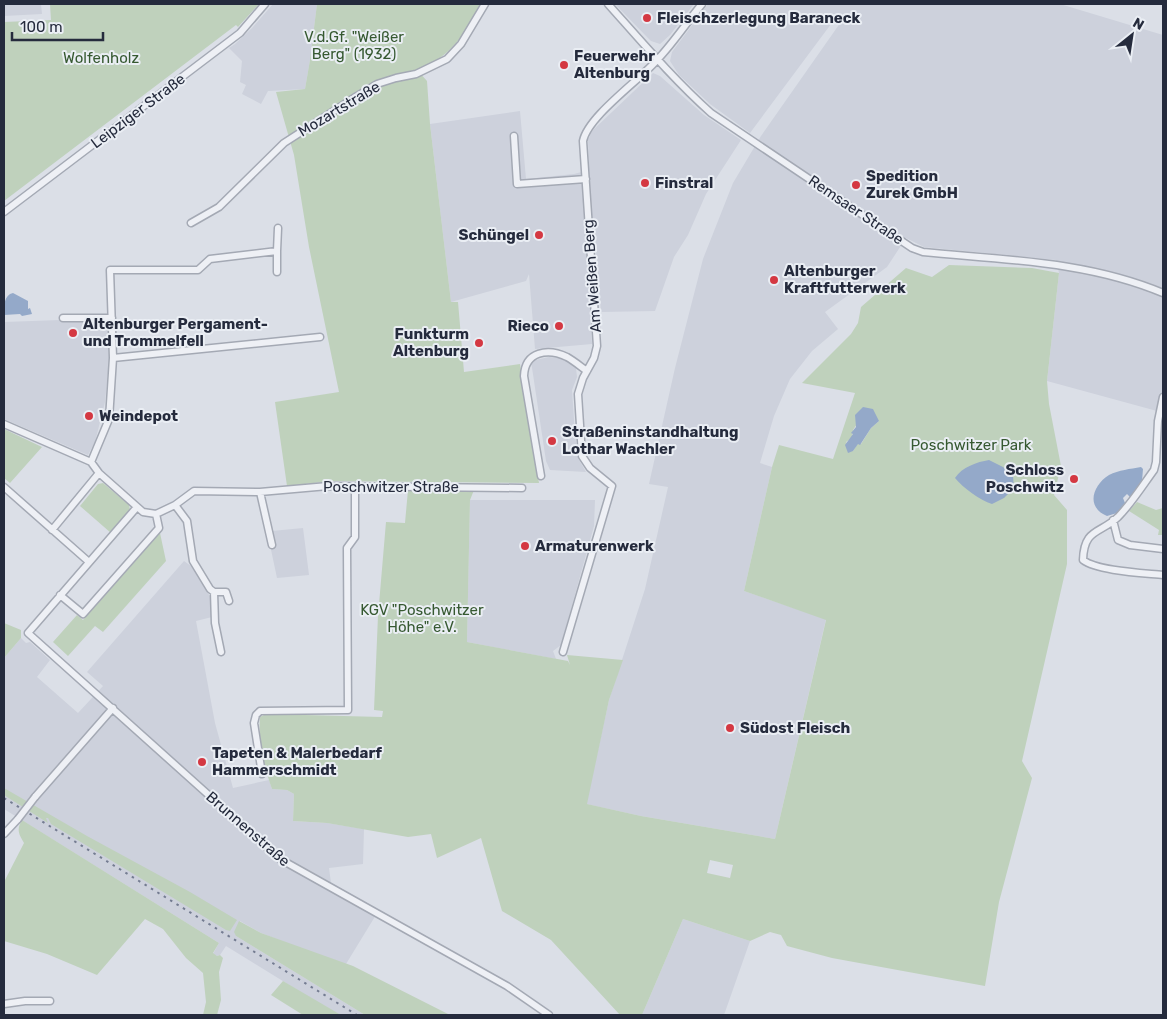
<svg xmlns="http://www.w3.org/2000/svg" width="1167" height="1019" font-family="Rubik,sans-serif">
	<style>
		.built { fill: #cdd1dc }
		.green { fill: #bfd1bc; fill-rule: evenodd }
		.water { fill: #94a9c9 }
		.lines { fill: none; stroke-linecap: round; stroke-linejoin: round }
		.minor-casing { stroke: #a4a9b4; stroke-width: 9 }
		.minor { stroke: #eef0f5; stroke-width: 6 }
		.rail { stroke: #747c91; stroke-width: 2; stroke-dasharray: 2.5 5; stroke-linecap: butt }
		.minor-bridge-casing { stroke: #a4a9b4; stroke-width: 9; stroke-linecap: butt }
		.minor-bridge { stroke: #eef0f5; stroke-width: 6 }
		.poi-dot { fill: #d43842; stroke: #eaeef4; stroke-width: 2 }
		.labels { text-anchor: middle; dominant-baseline: central; stroke-width: 4; stroke-linejoin: round; paint-order: stroke }
		.poi-label { font-size: 15px; font-weight: bold; fill: #252b3d; stroke: #eaeef4; text-anchor: start }
		.park-label { font-size: 15px; fill: #365931; stroke: #eaeef4 }
		.street-label { font-size: 15px; fill: #252b3d; stroke: #eaeef4 }
	</style>
	<rect width="100%" height="100%" fill="#dbdfe7"/>
	<path class="built" d="M4 4H41L42 14 4 16Z
		M273 4H317L310 60 305 89 268 91 261 104 242 94 246 85 240 82 242 61 229 48 235 44 252 28Z
		M615 4H694L670 35 660 44 651 41 646 36Z
		M708 4H1060L1163 35V389L1157 411 1047 381 1059 273 1056 260 924 247 906 238 887 267 825 312 838 329 812 351 790 379 774 416 760 463 772 467 744 591 826 619 775 839 641 816 586 804 609 700 645 589 668 487 649 484 675 368 703 259 733 183 761 136 843 19 837 16 750 133 710 104 679 75 670 61 672 52Z
		M653 73 660 76 704 115 741 140 706 194 688 235 674 257 655 311 601 312 595 237 586 236 592 344 535 349 529 274 526 281 451 302 430 124 520 111 526 179 574 174 589 170 588 140 592 131Z
		M60 320H105L108 323 109 362 105 402 95 442 88 455 4 419V322Z
		M549 357 560 358 570 362 576 368 577 377 572 390 575 435 578 458 586 472 550 470 546 461 531 361Z
		M470 500H595L594 526 561 645 553 651 556 659 467 642Z
		M303 528 309 575 277 578 270 545 272 531Z
		M184 561 191 566 211 598 212 617 196 621 215 723 233 788 269 780 272 789 287 790 294 794 293 821 327 823 364 829 363 864 329 868 331 883 379 910 346 964 313 953 261 933 240 921 236 929V936L365 1015H341L325 1007 226 946 220 955 217 956 213 954 219 943 4 809V658L21 638 26 643 30 642 50 660 37 677 78 713 103 686 87 672Z
		M683 919 750 941 724 1015H642Z"/>
	<path class="green" d="M50 4H259L238 27 236 25 4 201V22L51 20Z
		M317 4H482C461 38 455 52 418 71L427 81 430 124 451 302H458L464 372 520 364 539 483 331 481 287 486 275 402 339 392 309 247 294 155 276 92 305 89 310 60Z
		M949 265 1032 268 1059 273 1047 381 1049 404 1061 466 1054 495 1067 510V564L1022 761 1032 778 999 902 985 986 832 958 787 946 781 935 770 932 750 941 683 919 642 1015H620L551 940 502 911 481 838 437 858 431 834 408 837 327 823 293 821 294 794 287 790 272 789C264 767 258 741 260 717L266 714 382 717 383 711 374 710 378 616 386 522 405 523 408 490H474L470 500 467 642 568 661 570 665 567 655 623 660 609 700 587 804 641 816 775 839 826 620 744 591 772 467 779 445 833 459 855 393 802 383 851 334 858 323 861 307 906 268 932 277ZM879 421 871 428 861 444 858 443 853 451 846 442 852 438 853 430 857 424ZM710 860 733 865 730 878 707 873Z
		M4 429 42 447 10 483 4 478Z
		M103 483 129 505 130 510 111 533 80 506 98 484Z
		M1137 502 1156 510 1163 508V535H1158L1159 530 1129 511Z
		M160 533 166 561 103 632 95 626 68 656 53 642 77 615 83 620Z
		M4 623 21 630V638L4 658Z
		M4 788 87 836 190 892 237 920 230 931 226 930 51 824 48 818H46L48 823 4 795Z
		M22 820 219 943 213 953 217 956 220 955 223 958 219 972 221 1000 217 1015H203L206 1002 203 973 186 958 163 929 145 919 97 975 47 954 4 941V882L24 843C19 834 16 830 22 820Z
		M239 921 261 933 353 966 450 1015H365L236 936 234 932Z
		M283 981 341 1015H303L271 995Z"/>
	<path class="water" d="M13 293 28 301V309L30 308 32 314 22 316 20 314 4 315C4 305 4 295 13 293Z
		M863 407 873 409 879 421 871 428 860 445 858 444 853 451 848 453 845 445 853 434 851 433 856 427 855 415Z
		M989 460 1003 467 1013 476 1014 488 1004 498 992 504C980 500 963 488 955 478 962 467 977 462 989 460Z
		M1141 467 1143 469 1142 481 1130 497 1127 494 1123 498 1125 503 1117 513 1107 516C1085 507 1093 485 1109 475 1119 470 1130 469 1141 467Z"/>
	<g class="lines">
		<g class="minor-casing">
			<path id="minor" d="M608 4C641 41 674 80 711 113L912 248 923 252C1005 260 1087 261 1163 293
				M514 136 517 184 586 179
				M4 212 240 33 265 4
				M191 223 219 207 284 143 357 96 377 84 396 78 416 74 447 59 461 44 485 4
				M277 251V272
				M63 318H112
				M113 358 320 337
				M1163 397 1158 421 1156 462 1154 470C1143 485 1131 504 1118 517 1100 534 1084 528 1083 560 1097 571 1144 573 1163 575
				M4 424 91 462 99 473 143 512 156 514 175 505 194 491 260 492 328 486 522 488
				M91 462 109 419 113 358 110 270H198L210 259 277 251 278 228
				M541 476 524 376C525 351 548 348 567 357 574 361 580 366 587 371
				M4 487 89 562
				M260 492 272 545
				M175 505 187 521 193 561 210 589 214 592H226L229 601
				M137 507 28 633 280 859 507 986 549 1015
				M1113 520 1118 540 1130 545 1163 549
				M52 530 99 473
				M214 592 215 623 221 652
				M60 595 83 614 159 528 156 514
				M563 652 612 486 590 468 582 456 578 394 583 378 594 358 597 346 583 141C588 116 640 80 658 59 674 42 687 22 702 4
				M262 774 254 723 256 715 260 711 348 710 347 548 355 537V487
				M35 797 113 708
				M4 834 18 819
				M4 1004 25 1001H50"/>
		</g>
		<use href="#minor" class="minor"/>
		<path class="rail" d="M4 798 357 1015"/>
		<g class="minor-bridge-casing">
			<path id="minor-bridge" d="M18 819 35 797"/>
		</g>
		<use href="#minor-bridge" class="minor-bridge"/>
	</g>
	<g class="poi-dot">
		<circle cx="647" cy="18" r="5"/>
		<circle cx="564" cy="65" r="5"/>
		<circle cx="645" cy="183" r="5"/>
		<circle cx="856" cy="185" r="5"/>
		<circle cx="539" cy="235" r="5"/>
		<circle cx="774" cy="280" r="5"/>
		<circle cx="559" cy="326" r="5"/>
		<circle cx="73" cy="333" r="5"/>
		<circle cx="479" cy="343" r="5"/>
		<circle cx="89" cy="416" r="5"/>
		<circle cx="552" cy="441" r="5"/>
		<circle cx="1074" cy="479" r="5"/>
		<circle cx="525" cy="546" r="5"/>
		<circle cx="730" cy="728" r="5"/>
		<circle cx="202" cy="762" r="5"/>
	</g>
	<g class="labels">
		<g class="poi-label">
			<text x="657" y="18">Fleischzerlegung Baraneck</text>
			<text x="574" y="56">Feuerwehr<tspan x="574" dy="17">Altenburg</tspan></text>
			<text x="866" y="176">Spedition<tspan x="866" dy="17">Zurek GmbH</tspan></text>
			<text x="655" y="183">Finstral</text>
			<text x="529" y="235" text-anchor="end">Schüngel</text>
			<text x="784" y="271">Altenburger<tspan x="784" dy="17">Kraftfutterwerk</tspan></text>
			<text x="83" y="324">Altenburger Pergament-<tspan x="83" dy="17">und Trommelfell</tspan></text>
			<text x="549" y="326" text-anchor="end">Rieco</text>
			<text x="469" y="334" text-anchor="end">Funkturm<tspan x="469" dy="17">Altenburg</tspan></text>
			<text x="99" y="416">Weindepot</text>
			<text x="562" y="432">Straßeninstandhaltung<tspan x="562" dy="17">Lothar Wachler</tspan></text>
			<text x="1064" y="470" text-anchor="end">Schloss<tspan x="1064" dy="17">Poschwitz</tspan></text>
			<text x="535" y="546">Armaturenwerk</text>
			<text x="740" y="728">Südost Fleisch</text>
			<text x="212" y="753">Tapeten &amp; Malerbedarf<tspan x="212" dy="17">Hammerschmidt</tspan></text>
		</g>
		<g class="park-label">
			<text x="354" y="37">V.d.Gf. "Weißer<tspan x="354" dy="17">Berg" (1932)</tspan></text>
			<text x="101" y="58">Wolfenholz</text>
			<text x="971" y="445">Poschwitzer Park</text>
			<text x="422" y="610">KGV "Poschwitzer<tspan x="422" dy="17">Höhe" e.V.</tspan></text>
		</g>
		<g class="street-label">
			<text transform="translate(339 109) rotate(-31)">Mozartstraße</text>
			<text transform="translate(138 111) rotate(-37)">Leipziger Straße</text>
			<text transform="translate(856 210) rotate(34)">Remsaer Straße</text>
			<text transform="translate(592 276) rotate(-94)">Am Weißen Berg</text>
			<text x="391" y="487">Poschwitzer Straße</text>
			<text transform="translate(248 829) rotate(41)">Brunnenstraße</text>
		</g>
	</g>
	<rect width="1167" height="1019" fill="none" stroke="#252b3d" stroke-width="10"/>
	<g transform="translate(1132 35) rotate(30)" stroke="#eaeef4" stroke-width="4" paint-order="stroke">
	<path d="M0-4L9 19L0 12L-9 19Z" fill="#252b3d"/>
	<text y="-8" font-size="14" font-weight="bold" text-anchor="middle" fill="#252b3d">N</text>
	</g>
	<path d="M12 32v8h91v-8" fill="none" stroke="#252b3d" stroke-width="2.5"/>
	<text x="20" y="32" font-size="15" fill="#252b3d" stroke="#eaeef4" stroke-width="4" paint-order="stroke">100 m</text>
</svg>
